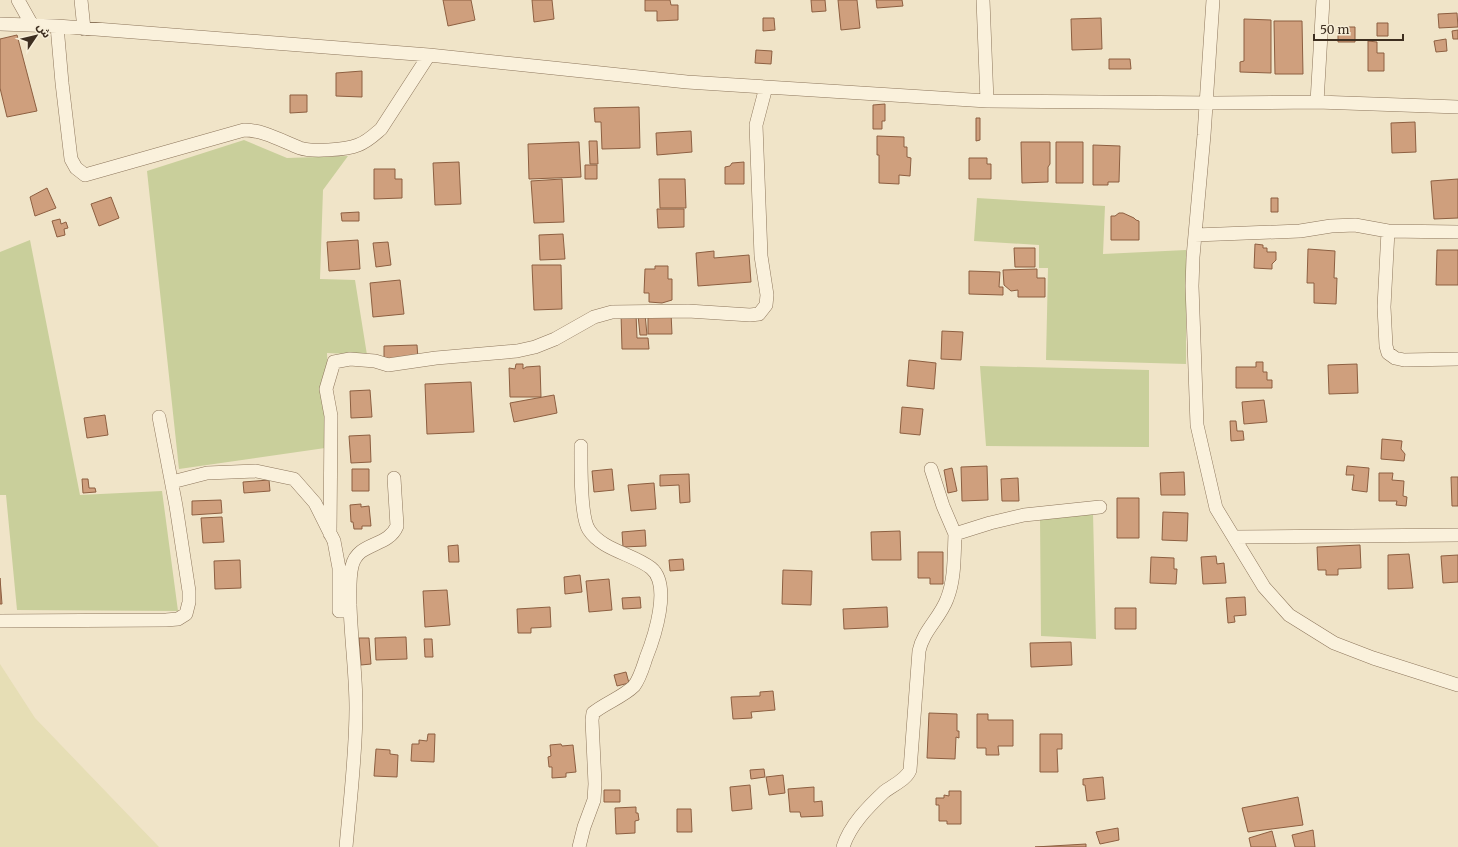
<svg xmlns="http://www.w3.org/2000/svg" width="1458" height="847" font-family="Merriweather,'Noto Sans Arabic',serif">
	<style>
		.farmland { fill: #e6deb5 }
		.green { fill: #c9cf9b }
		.building { fill: #cf9f7d; stroke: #8d5f41 }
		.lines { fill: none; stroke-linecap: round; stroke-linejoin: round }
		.minor-casing { stroke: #8d765c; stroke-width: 14 }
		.minor { stroke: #faf1dc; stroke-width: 13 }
	</style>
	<rect width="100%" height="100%" fill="#f0e4c8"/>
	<path class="farmland" d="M0 664 35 718 159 847H0Z"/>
	<path class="green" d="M244 140 287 158 348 156 323 190 320 279 355 280 367 355 327 353 332 447 179 469 147 171Z
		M977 198 1105 206 1103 254 1186 250V364L1046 360 1048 268H1039V245L974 241Z
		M30 240 80 495 162 491 178 611 17 610 6 495H0V252Z
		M980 366 1149 370V447L986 446Z
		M1093 513 1096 639 1041 636 1040 518Z"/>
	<path class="building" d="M443 0H471L475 20 448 26Z
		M532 0H552L554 19 534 22Z
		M645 0H670L671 5H678V20L657 21V11H645Z
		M811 0H825L826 11 812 12Z
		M838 0H857L860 28 841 30Z
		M876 0H902L903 6 877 8Z
		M1457 13 1458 27 1439 28 1438 14Z
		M763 18H774L775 30 763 31Z
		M1101 18 1102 49 1072 50 1071 19Z
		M1244 19 1271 20V73L1240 72V62L1244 61Z
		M1274 21H1302L1303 74H1275Z
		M1377 23H1388V36H1377Z
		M1338 27H1355V42H1338Z
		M1458 30V39H1453L1452 31Z
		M17 35 37 111 7 117 0 88V39Z
		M1446 39 1447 51 1436 52 1434 41Z
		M1368 41 1377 42V53H1384V71H1368Z
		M756 50 772 51 771 64 755 63Z
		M1109 59H1130L1131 69H1109Z
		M362 71V97L336 96V73Z
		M290 95H307V112L290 113Z
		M885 104V121H882V129H873V105Z
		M639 107 640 148 602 149 601 122H595L594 108Z
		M976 118H980V140L976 141Z
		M1415 122 1416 152 1392 153 1391 123Z
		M691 131 692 152 657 155 656 133Z
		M877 136 904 137V147H907V157L911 158 910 176 899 175V184L879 183V155H877Z
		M589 141H597L598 164H590Z
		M579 142 581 177 529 179 528 144Z
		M1021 142H1050V164L1048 167V182L1022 183Z
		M1056 142H1083V183H1056Z
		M1093 145 1120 146 1119 182H1108V185H1093Z
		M969 158H987V164H991V179H969Z
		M459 162 461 204 435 205 433 163Z
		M744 162V184H725V167L730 166 732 163Z
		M585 165H597V179H585Z
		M374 169H395V179H402V198L374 199Z
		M562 179 564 222 534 223 531 181Z
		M659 179H685L686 208H660Z
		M1458 179V218L1434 219 1431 181Z
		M47 188 56 208 35 216 30 197Z
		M111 197 119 218 99 226 91 204Z
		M1271 198H1278V212H1271Z
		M657 209H684V227L658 228Z
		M359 212V221H342L341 213Z
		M1119 213H1123L1134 218 1136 220 1139 221V240H1111V216H1115Z
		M60 219 61 224 66 222 68 228 64 229 65 235 57 237 52 221Z
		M563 234 565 259 540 260 539 235Z
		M358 240 360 269 329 271 327 242Z
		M388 242 391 265 376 267 373 243Z
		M1255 244 1263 245V248H1267V252H1276V260L1272 264V269L1254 268Z
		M1014 248H1035V267H1015Z
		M1308 249 1335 251 1334 278H1337L1336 304 1314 303V283H1307Z
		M1437 250H1458V285H1436Z
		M714 251V258L749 255 751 282 698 286 696 253Z
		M532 265H561L562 309 534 310Z
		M655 266H668V279H672V300L662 303 649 302V293H644L645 269H655Z
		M1037 269V278H1045V297H1018V290L1011 291 1004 285 1003 270Z
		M969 271 1000 272 999 287H1003V295L969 294Z
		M400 280 404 314 373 317 370 283Z
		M648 313H671L672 334H648Z
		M621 314H636L637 338H648L649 349H622Z
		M645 314 647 335H640L638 315Z
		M942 331 963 332 961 360 941 359Z
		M417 345 418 359H384V346Z
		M909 360 936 363 934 389 907 386Z
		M1256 362H1263V372H1267V380H1272V388H1236V367H1256Z
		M516 364H523V369L526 367 540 366 541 397H510L509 368 515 369Z
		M1357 364 1358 393 1329 394 1328 365Z
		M471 382 474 432 427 434 425 384Z
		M370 390 372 417 351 418 350 391Z
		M554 395 557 413 514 422 510 403Z
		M1264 400 1267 422 1244 424 1242 402Z
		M902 407 923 409 920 435 900 433Z
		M105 415 108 435 87 438 84 418Z
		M1230 421H1236L1237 431H1243L1244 440 1231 441Z
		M370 435 371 462 351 463 349 436Z
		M1382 439 1402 441 1401 449 1405 454 1404 461 1381 459Z
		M987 466 988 500 962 501 961 467Z
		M1347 466 1369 468 1367 492 1352 490 1354 475H1346Z
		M952 468 957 491 948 493 944 470Z
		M352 469H369V491H352Z
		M612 469 614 490 594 492 592 471Z
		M1184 472 1185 495H1161L1160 473Z
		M1379 473H1393L1392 480 1404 481 1403 496 1407 497 1406 506 1396 505 1397 501H1379Z
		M689 474 690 502 680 503 679 485 660 486V475Z
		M1451 477H1458V506H1452Z
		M1018 478 1019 501H1002L1001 479Z
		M82 479H88L89 488H95L96 492 83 493Z
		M269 480 270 491 244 493 243 482Z
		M654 483 656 509 631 511 628 485Z
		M1117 498H1139V538H1117Z
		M221 500 222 513 192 515V501Z
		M361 504V507L369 506 371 526H362V529H354L353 522H351L350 505Z
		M1163 512 1188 513 1187 541 1162 540Z
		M222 517 224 542 203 543 201 518Z
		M645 530 646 546 623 547 622 532Z
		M900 531 901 560H872L871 532Z
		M458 545 459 562H449L448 546Z
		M1360 545 1361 568 1338 569V575H1326V570H1318L1317 547Z
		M918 552H943V584H930V578H918Z
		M1409 554 1413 588 1388 589V555Z
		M1458 555V582L1443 583 1441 556Z
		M1216 556 1217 564 1224 563 1226 583 1203 584 1201 557Z
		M1151 557 1174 558V569H1177L1176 584 1150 583Z
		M683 559 684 570 670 571 669 560Z
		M240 560 241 588 215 589 214 561Z
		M783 570 812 571 811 605 782 604Z
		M580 575 582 592 565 594 564 577Z
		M0 578 2 604H0Z
		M609 579 612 610 589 612 586 581Z
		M447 590 450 625 425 627 423 591Z
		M640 597 641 608 623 609 622 598Z
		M1245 597 1246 615 1234 616 1235 622 1228 623 1226 598Z
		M550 607 551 627 531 628V633H518L517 609Z
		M887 607 888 627 844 629 843 609Z
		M1115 608H1136V629H1115Z
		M406 637 407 659 376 660 375 638Z
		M359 638H369L371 664 361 665Z
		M424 639H432L433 657H425Z
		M1071 642 1072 665 1031 667 1030 643Z
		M626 672 629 683 617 686 614 675Z
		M773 691 775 710 751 712 752 718 733 719 731 697 760 696V692Z
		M929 713 957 714V731H959V738L956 737 955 759 927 758Z
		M977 714H988V720H1013V746H998L999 755H986V748H977Z
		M428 734H435L434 762 411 761 412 744H419V740L427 741Z
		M1040 734H1062V749H1057L1058 772H1040Z
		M561 744 562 746 573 745 576 772 566 773V777L552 778V767H549L548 757 551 756 550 745Z
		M376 749 390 750V754L398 755 397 777 374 776Z
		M764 769 765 777 751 779 750 770Z
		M783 775 785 793 769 795 766 777Z
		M1103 777 1105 799 1087 801 1085 785H1083V779Z
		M750 785 752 809 732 811 730 787Z
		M814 787V802L822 801 823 816 801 817 800 812H790L788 789Z
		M604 790H620V802H604Z
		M949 791H961V824H947V821H939V805H936V798H944V795L949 796Z
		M1298 797 1303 825 1248 832 1242 808Z
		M636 807V813H638L639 820 635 821V833L616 834 615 808Z
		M677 809H691L692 832H677Z
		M1118 828 1119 840 1100 844 1096 832Z
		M1313 830 1315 847H1295L1292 835Z
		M1272 831 1276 847H1251L1249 838Z
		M1086 844V847H1035Z"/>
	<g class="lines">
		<g class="minor-casing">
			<path id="minor" d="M18 0 32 25
				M81 0 84 29
				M983 0 987 101
				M1213 0 1204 135 1193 257 1192 286 1197 425 1216 508 1264 587 1289 615 1334 643 1373 658 1458 685
				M0 24 57 26 429 55 687 82 987 101 1215 103 1317 102 1458 107
				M57 26 62 83 71 159 76 168 85 175 244 130C263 130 282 141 300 148 311 152 346 150 358 145 367 142 374 135 381 129L429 55
				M1317 102 1323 0
				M1388 231 1384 307 1386 346 1388 353 1395 358 1404 360 1458 359
				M1195 235 1300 231 1331 226 1355 225 1388 231 1458 232
				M931 469 943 506 955 534
				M172 482 207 473 256 471 294 479 315 503 334 541 339 568V611H350
				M330 534 331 416 326 389 334 362 350 359 375 361 388 365 436 358 517 351 535 347 555 339 594 317 612 312 688 311 750 315 759 314 766 305 767 295 761 256 756 125 766 87
				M1234 537 1458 535
				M0 621 166 620 178 619 186 614 189 602V591L176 506 159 417
				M346 847C350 801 356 754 356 708 356 674 351 639 350 605 350 593 349 578 352 566 358 541 388 548 397 526L394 478
				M579 847 584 827 594 800 595 784 592 720 593 713C605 703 623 697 634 686 640 678 643 667 646 658 654 638 672 585 651 568 633 554 602 550 589 530 580 517 581 463 581 446
				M843 847C850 825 868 807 884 792 893 785 906 780 910 770L919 651C923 631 940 618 947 599 955 579 954 556 955 534L990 523 1024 515 1100 507"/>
		</g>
		<use href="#minor" class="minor"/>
	</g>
	<g transform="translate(36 36) rotate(55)" stroke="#f7eed8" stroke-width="3" paint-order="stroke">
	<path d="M0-3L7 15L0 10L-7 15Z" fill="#3d2e20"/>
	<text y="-6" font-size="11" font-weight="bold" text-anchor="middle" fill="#3d2e20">ش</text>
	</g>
	<path d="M1314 34v6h89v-6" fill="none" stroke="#3d2e20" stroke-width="2"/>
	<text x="1320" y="34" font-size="12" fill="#3d2e20" stroke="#f7eed8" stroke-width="3" paint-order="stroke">50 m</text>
</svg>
